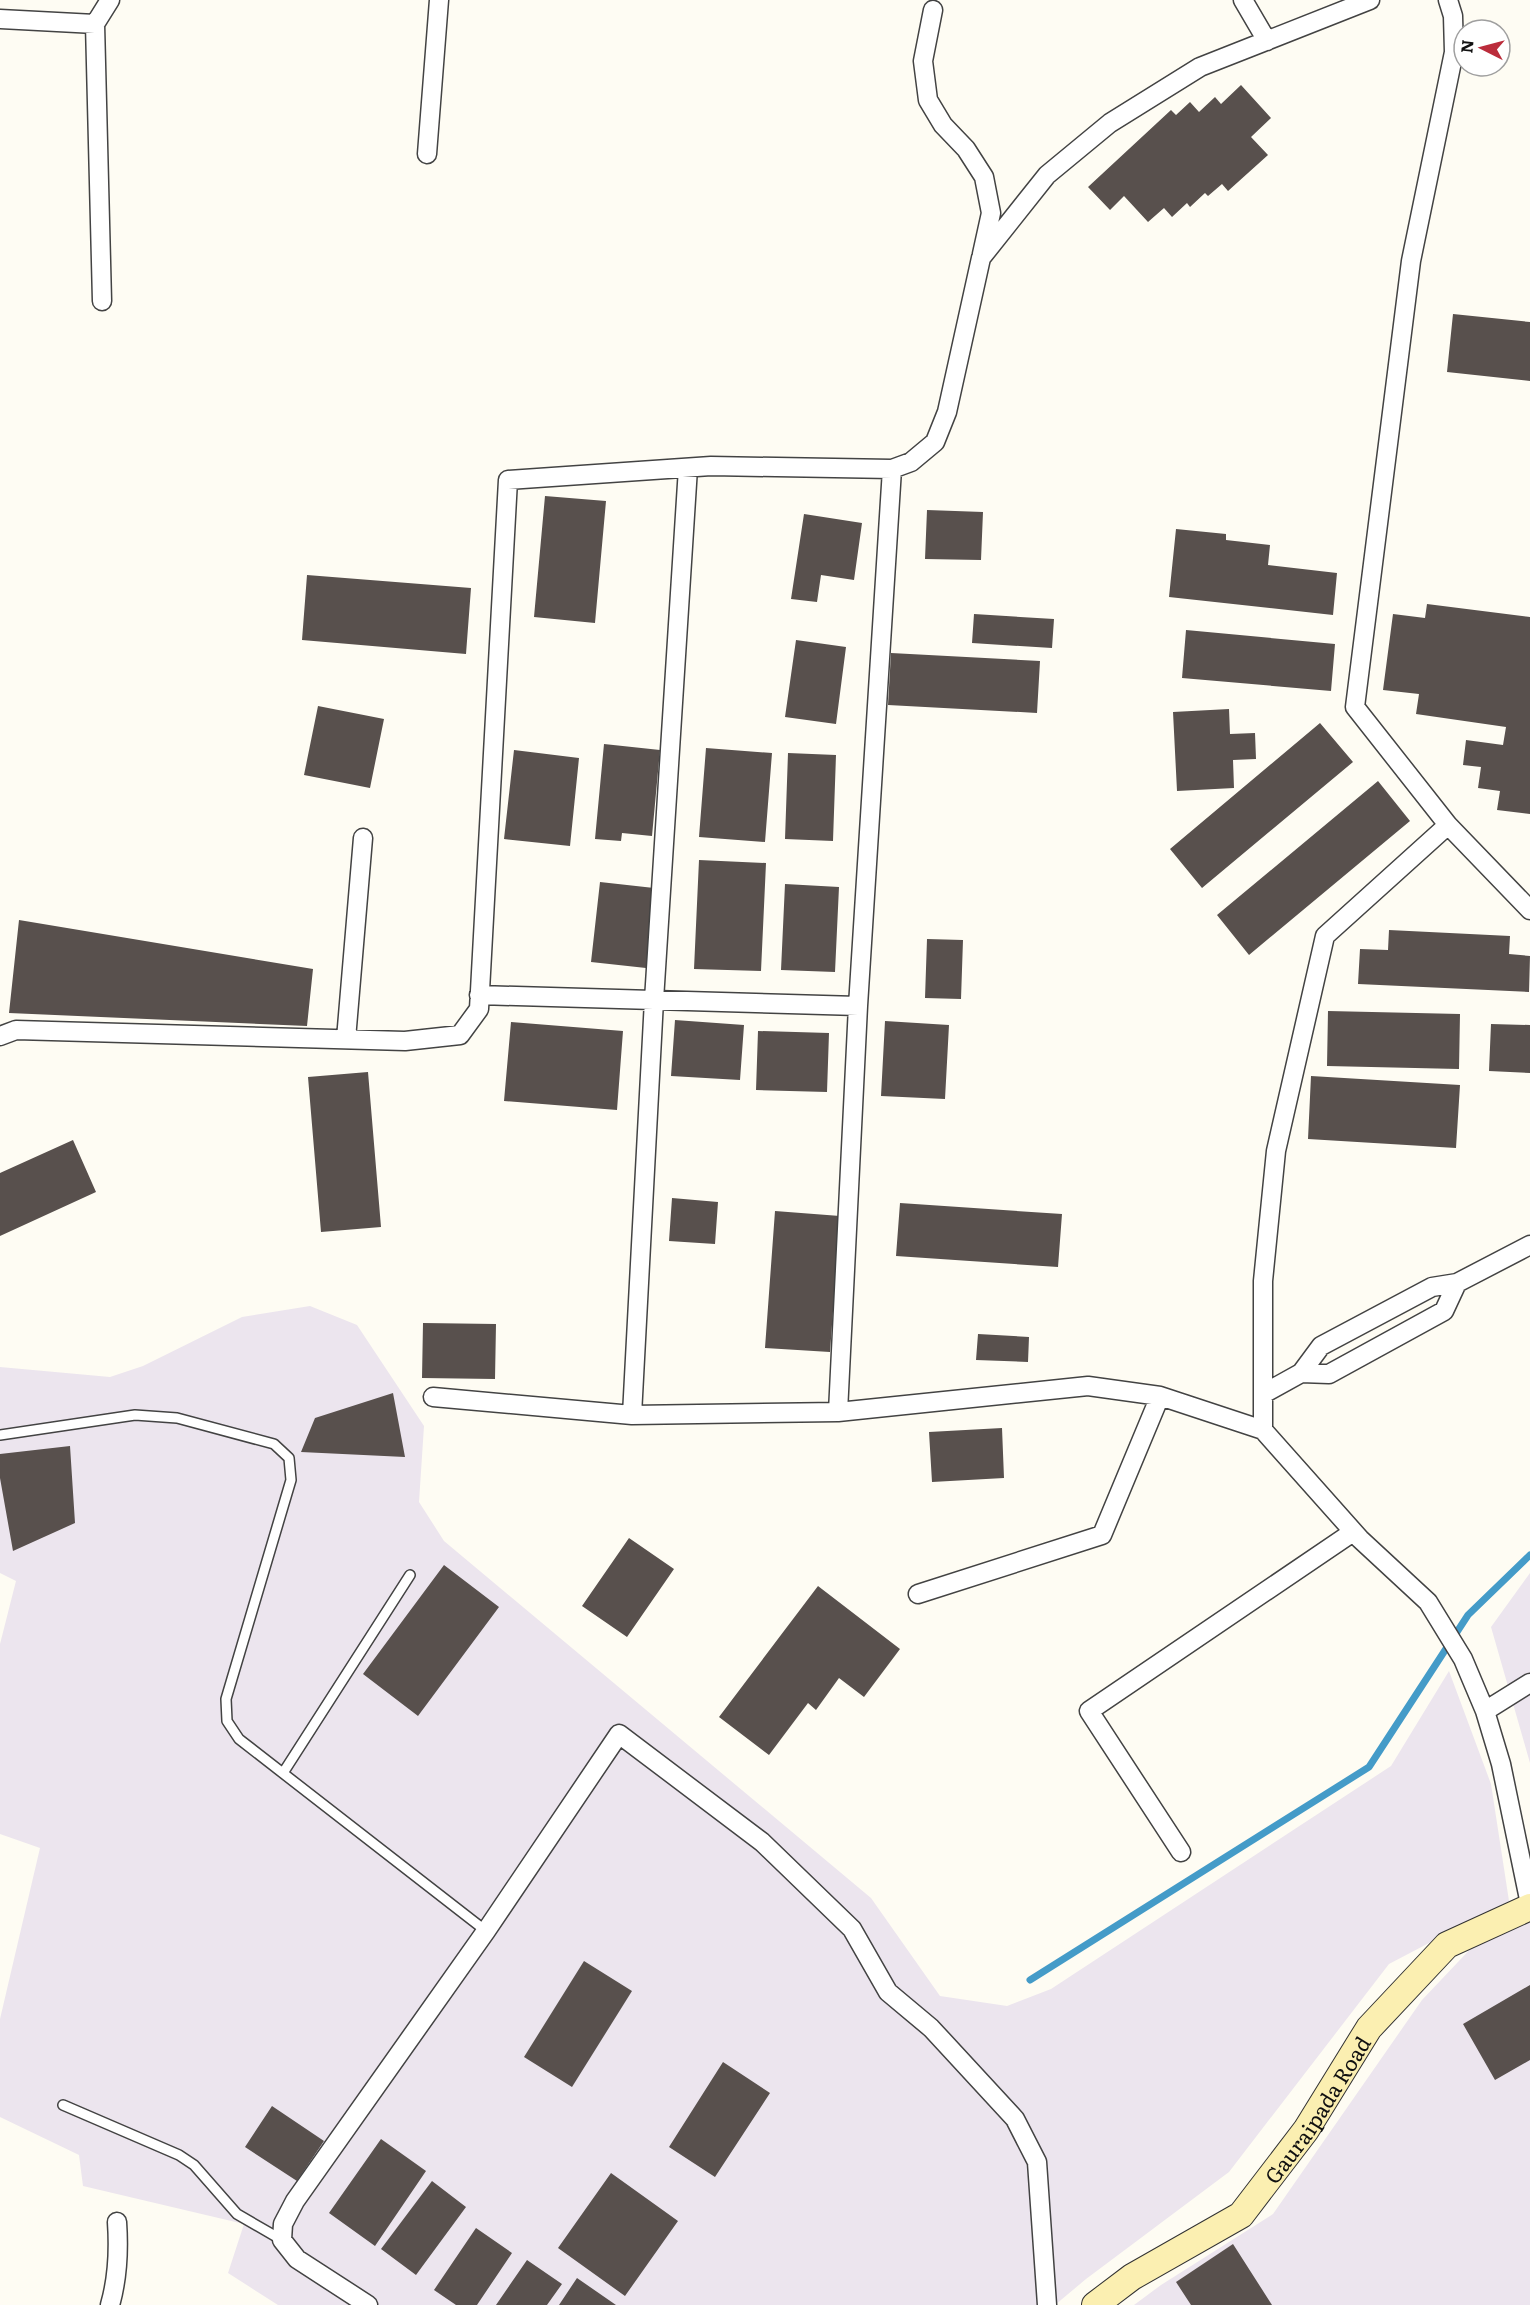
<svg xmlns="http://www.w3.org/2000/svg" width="1530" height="2305" font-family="Literata,serif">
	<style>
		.industrial { fill: #ece5ee }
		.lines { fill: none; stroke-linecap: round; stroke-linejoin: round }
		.stream { stroke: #449bc8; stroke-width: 7 }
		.building { fill: #58504d }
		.lane-casing { stroke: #434343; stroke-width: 12 }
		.street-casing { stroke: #434343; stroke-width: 21 }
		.secondary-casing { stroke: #323232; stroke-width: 28 }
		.lane { stroke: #fff; stroke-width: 9 }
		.street { stroke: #fff; stroke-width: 18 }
		.secondary { stroke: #fbefb1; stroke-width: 26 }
		.labels { text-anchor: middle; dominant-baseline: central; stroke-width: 6; stroke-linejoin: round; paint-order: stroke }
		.street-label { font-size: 21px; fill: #101010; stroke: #fff }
	</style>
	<rect width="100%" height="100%" fill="#fefcf3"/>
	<path class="industrial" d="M310 1306 357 1325 424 1426 419 1502 444 1541 871 1898 940 1996 1007 2006 1051 1989 1391 1766 1449 1671 1491 1784 1509 1901 1389 1964 1229 2172 1086 2279 1055 2305H278L228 2273 244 2224 83 2186 79 2155 0 2117V2019L40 1848 0 1834V1644L16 1581 0 1573V1367L110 1377 143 1366 242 1317Z
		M1530 1573V1763L1491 1627Z
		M1530 1917V2305H1134L1161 2285 1273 2214 1422 2000 1476 1943Z"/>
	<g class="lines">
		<path class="stream" d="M1030 1980 1369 1767 1468 1615 1530 1555"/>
	</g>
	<path class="building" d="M1241 85 1271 118 1251 137 1268 155 1228 191 1222 184 1208 196 1205 193 1190 207 1187 203 1172 217 1164 208 1148 222 1124 196 1110 210 1088 187 1171 110 1176 115 1190 102 1199 112 1215 97 1221 104Z
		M1453 314 1530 322V381L1447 372Z
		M545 496 606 501 595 623 534 617Z
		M927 510 983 512 981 560 925 559Z
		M804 514 862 523 854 580 821 575 817 602 791 599Z
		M1176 529 1226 534V540L1270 545 1268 565 1337 573 1333 615 1169 597Z
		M307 575 471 588 466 654 302 640Z
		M1427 604 1530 617V814L1497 810 1500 791 1478 788 1481 767 1463 765 1466 740 1503 745 1506 727 1416 714 1419 694 1383 690 1393 614 1425 618Z
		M974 614 1054 619 1052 648 972 643Z
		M1186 630 1335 644 1331 691 1182 678Z
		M796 640 846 647 836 724 785 717Z
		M891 653 1040 661 1037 713 888 705Z
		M318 706 384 719 370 788 304 775Z
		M1229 709 1230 734 1255 733 1256 759 1233 760 1234 788 1177 791 1173 712Z
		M1320 723 1353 762 1202 888 1170 849Z
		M604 744 660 750 652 836 622 833 621 841 595 839Z
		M706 748 772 753 765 842 699 837Z
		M514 750 579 758 570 846 504 839Z
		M788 753 836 755 833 841 785 839Z
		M1378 781 1410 821 1249 955 1217 915Z
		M699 860 766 863 761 971 694 969Z
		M600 882 654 888 646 968 591 962Z
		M785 884 839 887 835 972 781 970Z
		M19 920 313 969 307 1026 9 1013Z
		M1389 930 1510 936 1509 954 1530 956 1529 992 1358 984 1360 949 1388 950Z
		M927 939 963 940 961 999 925 998Z
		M1328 1011 1460 1014 1459 1069 1327 1066Z
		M675 1020 744 1025 740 1080 671 1076Z
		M885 1021 949 1025 945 1099 881 1096Z
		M511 1022 623 1031 617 1110 504 1101Z
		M1491 1024 1530 1025V1073L1489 1071Z
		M758 1031 829 1033 827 1092 756 1090Z
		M368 1072 381 1227 321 1232 308 1077Z
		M1311 1076 1460 1085 1456 1148 1308 1139Z
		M73 1140 96 1192 0 1236V1173Z
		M672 1198 718 1202 715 1244 669 1241Z
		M900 1203 1062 1214 1058 1267 896 1256Z
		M775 1211 840 1216 830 1352 765 1348Z
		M423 1323 496 1324 495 1379 422 1378Z
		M978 1334 1029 1337 1028 1362 976 1360Z
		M393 1393 405 1457 301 1452 315 1418Z
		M1002 1428 1004 1478 932 1482 929 1432Z
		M70 1446 75 1523 13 1551 0 1478V1454Z
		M629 1538 674 1569 627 1637 582 1606Z
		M444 1565 499 1607 418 1716 363 1674Z
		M818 1586 900 1649 864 1697 839 1678 816 1710 808 1703 769 1755 719 1717Z
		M584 1961 632 1991 572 2087 524 2057Z
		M1530 1985V2060L1495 2080 1463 2024Z
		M723 2062 770 2093 715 2177 669 2147Z
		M272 2106 324 2141 297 2181 245 2147Z
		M381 2139 426 2171 375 2246 329 2213Z
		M611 2173 678 2221 625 2296 558 2248Z
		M432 2181 466 2207 416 2275 381 2249Z
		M476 2228 512 2253 477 2305H456L434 2290Z
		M1233 2244 1272 2305H1191L1176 2282Z
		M527 2260 562 2284 547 2305H496Z
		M577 2278 616 2305H559Z"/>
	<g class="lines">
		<g class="lane-casing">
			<path id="lane" d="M0 1435 135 1415 177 1418 274 1444 289 1458 291 1480 226 1699 227 1721 239 1739 486 1931
				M283 1773 410 1575
				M63 2105 179 2155 194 2165 237 2214 282 2240"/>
		</g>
		<g class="street-casing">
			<path id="street" d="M1243 0 1267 41
				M1448 0 1453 16 1454 52 1411 261 1355 707 1448 825 1325 936 1276 1151 1263 1281V1430L1360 1539 1428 1602 1463 1659 1485 1711 1501 1764 1530 1904
				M933 10 923 61 928 100 943 125 966 149 984 177 991 213 982 254
				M0 19 95 24
				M427 154 439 0
				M102 301 95 24 110 0
				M688 468 654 1000 632 1415 838 1412 1088 1386 1160 1396 1263 1430
				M1448 825 1530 910
				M479 995 858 1006
				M0 1036 16 1030 405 1041 460 1035 479 1009 508 480 711 466 892 469 911 462 935 442 947 412 981 258 1047 175 1110 123 1200 67 1370 0
				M346 1039 363 838
				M1301 1373 1321 1346 1432 1287 1457 1283
				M1263 1394 1301 1373 1329 1374 1444 1311 1457 1283 1530 1245
				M433 1397 632 1415
				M838 1412 858 1006 892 469
				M918 1594 1102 1535 1160 1396
				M1485 1711 1530 1683
				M1181 1852 1089 1711 1353 1532
				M110 2305C118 2277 119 2251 117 2222
				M368 2305 297 2259 282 2240 283 2224 295 2201 486 1931 619 1734 762 1842 852 1929 888 1992 931 2028 1015 2119 1037 2162 1047 2305"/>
		</g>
		<g class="secondary-casing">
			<g id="secondary">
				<path id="s1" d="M1095 2305 1132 2277 1241 2215 1306 2130 1369 2028 1447 1945 1530 1907"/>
			</g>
		</g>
		<use href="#lane" class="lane"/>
		<use href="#street" class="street"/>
		<use href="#secondary" class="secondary"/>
	</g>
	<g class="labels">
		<g class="street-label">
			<text stroke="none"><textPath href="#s1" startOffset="302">Gauraipada Road</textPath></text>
		</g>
	</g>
	<g transform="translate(1482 48) rotate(276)"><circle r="28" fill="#ffffff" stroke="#9f9f9f" stroke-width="1.5"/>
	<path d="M0-4.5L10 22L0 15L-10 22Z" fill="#bb2c3b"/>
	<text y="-9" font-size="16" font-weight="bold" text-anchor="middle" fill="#101010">N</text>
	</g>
</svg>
